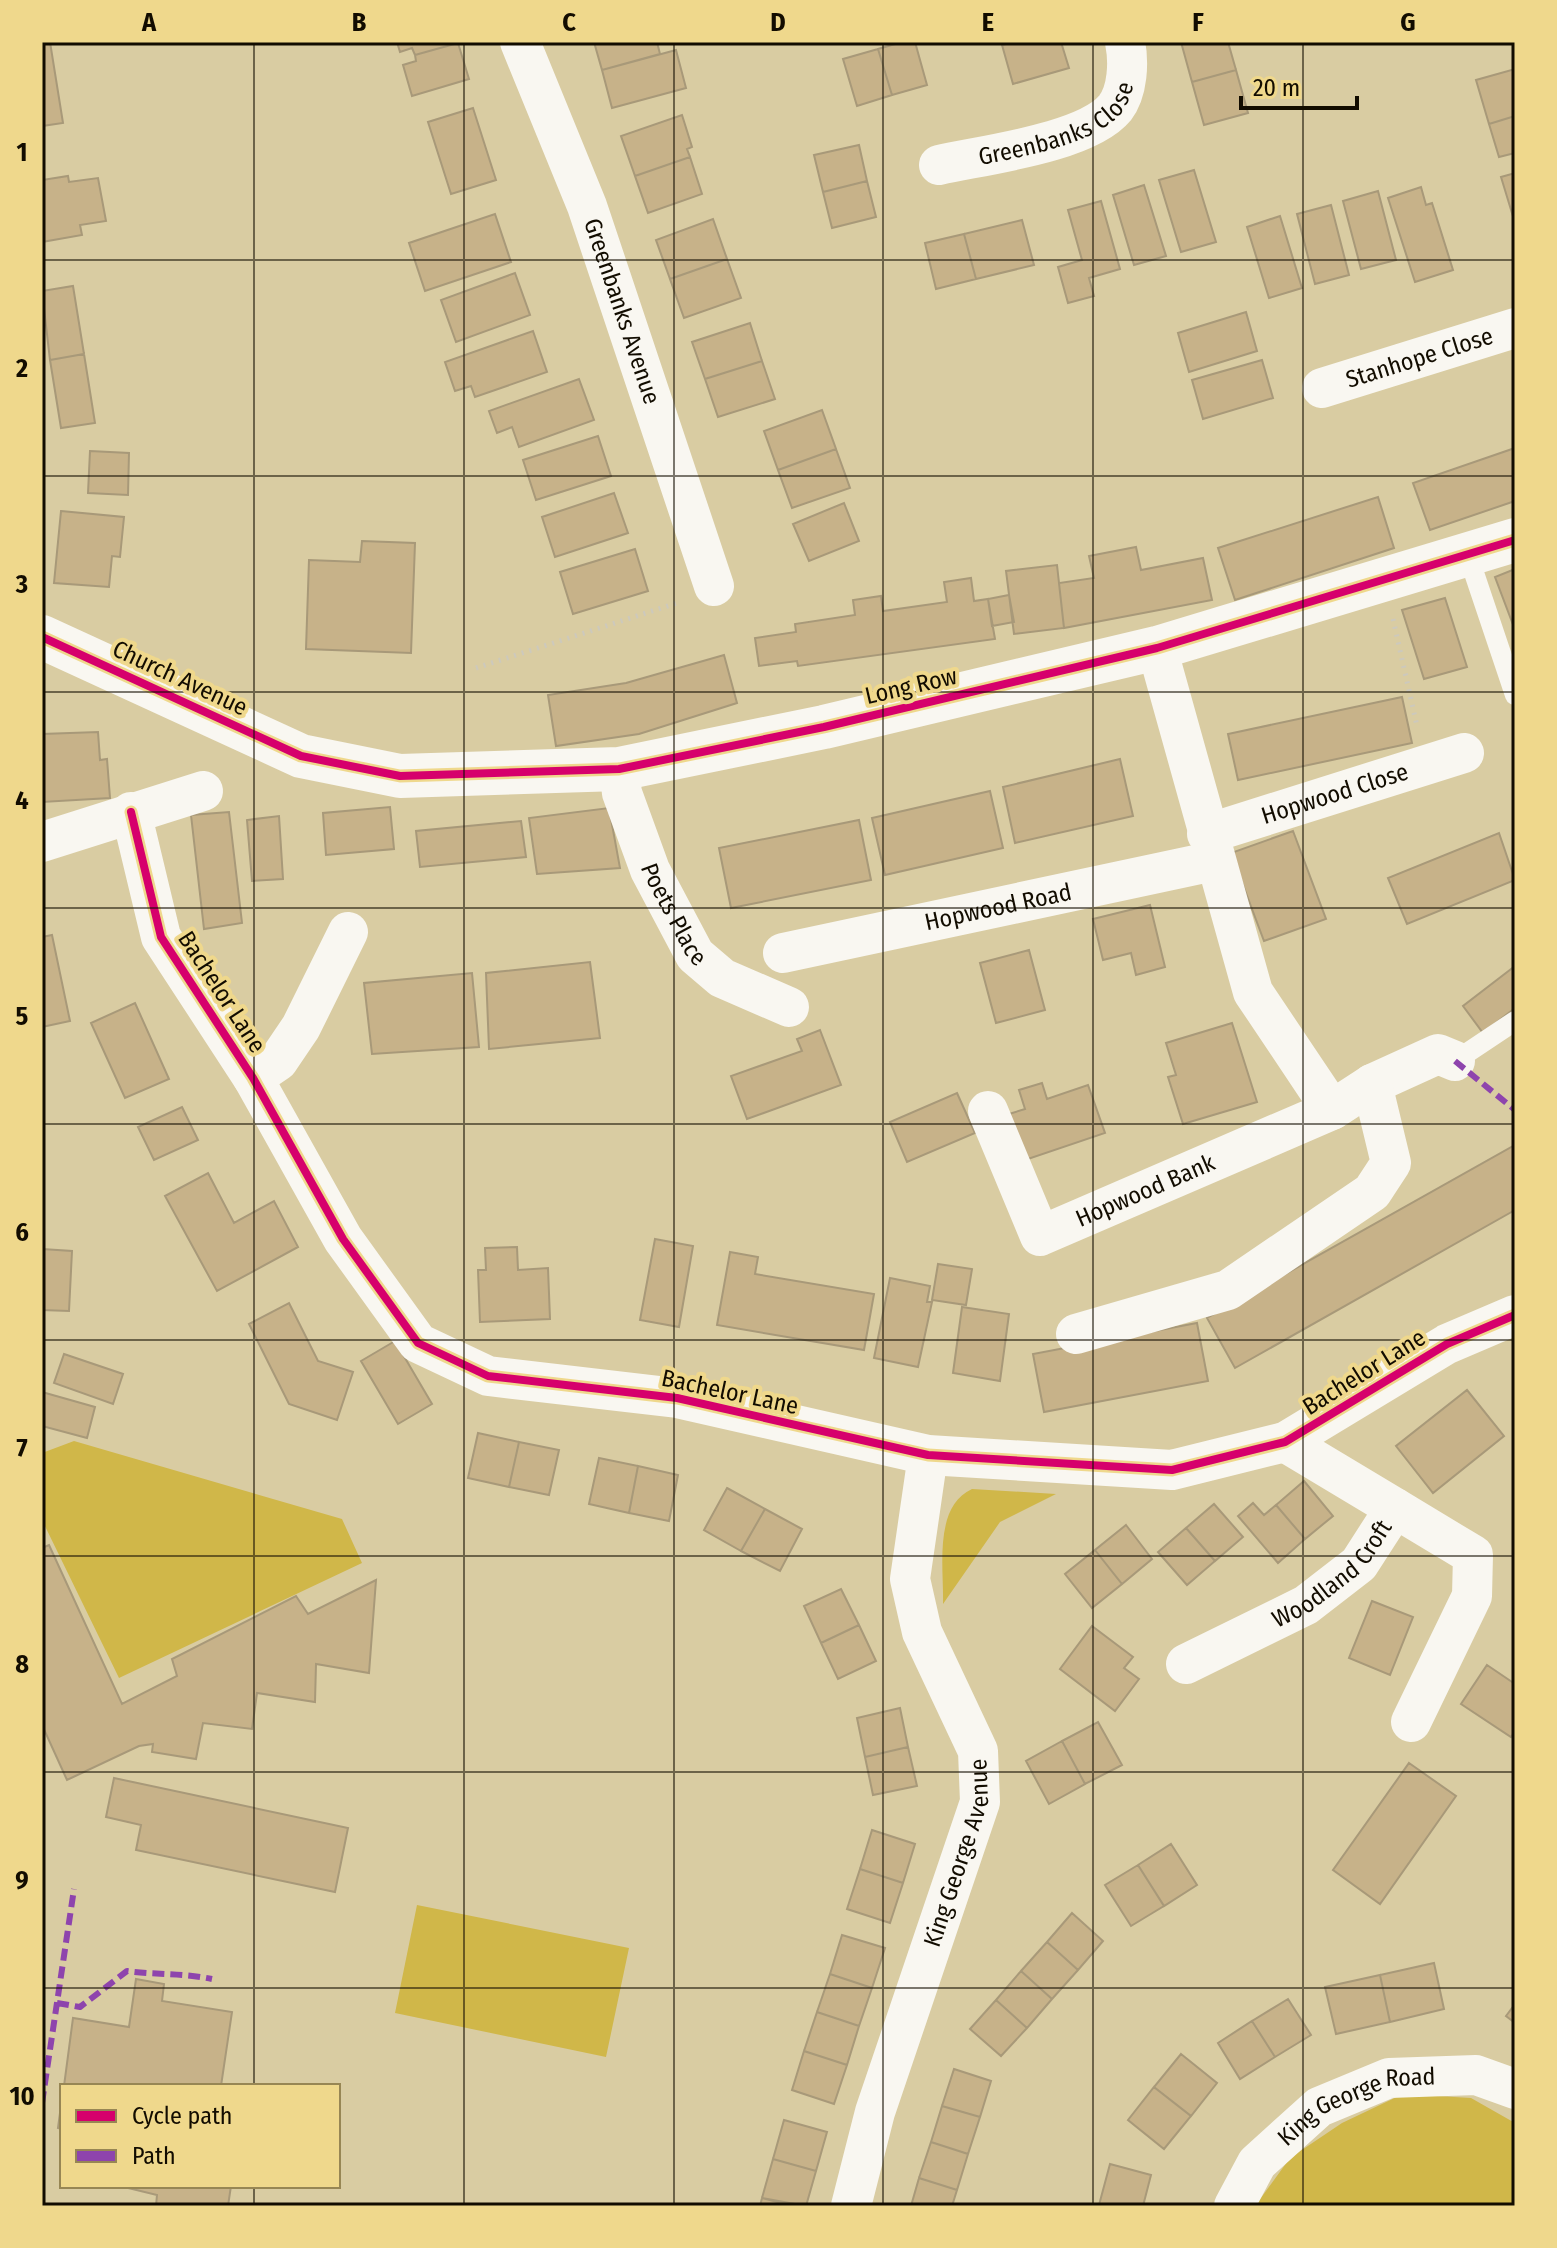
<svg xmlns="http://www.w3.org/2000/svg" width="1557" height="2248" font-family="'Fira Sans Condensed',sans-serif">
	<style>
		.green { fill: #d0b749 }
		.building { fill: #c7b289; stroke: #a89979; stroke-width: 2 }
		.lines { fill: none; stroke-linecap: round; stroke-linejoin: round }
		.path { stroke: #cdc9bc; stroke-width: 5; stroke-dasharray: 2 6; stroke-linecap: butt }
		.service { stroke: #f9f7f1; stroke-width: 20 }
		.minor { stroke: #f9f7f1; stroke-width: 40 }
		.tertiary { stroke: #f9f7f1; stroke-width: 44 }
		.quiet { stroke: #8e44ad; stroke-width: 6; stroke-dasharray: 12 6; stroke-linecap: butt }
		.cycleway-casing { stroke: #efd88c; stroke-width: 13 }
		.cycleway { stroke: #d6006c; stroke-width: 8 }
		.grid { fill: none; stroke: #120c00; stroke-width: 2; stroke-opacity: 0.55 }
		.labels { text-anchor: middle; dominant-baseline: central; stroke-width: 8; stroke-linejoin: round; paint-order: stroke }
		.street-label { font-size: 24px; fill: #120c00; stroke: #efd88c }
		.neatline { fill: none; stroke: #120c00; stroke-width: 3 }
		.grid-label { font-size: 26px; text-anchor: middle; font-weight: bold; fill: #120c00 }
	</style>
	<rect width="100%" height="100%" fill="#d9cca2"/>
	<path class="green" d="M74 1441 342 1519 362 1563 119 1678 42 1520V1453Z
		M972 1489 1056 1494 1000 1522 943 1604C944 1568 933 1507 972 1489Z
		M417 1905 629 1948 606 2057 395 2013Z
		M1403 2094 1471 2098 1515 2123V2206H1255L1290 2158 1342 2123Z"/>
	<path class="building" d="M42 42H50L63 123 42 126Z
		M397 42H457L458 43 415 55 412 48 400 52Z
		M594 42H657L660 54 602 70Z
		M902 42H915L927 85 892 95 878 49Z
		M1013 42H1061L1069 68 1013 84 1002 45Z
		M1181 42H1228L1236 70 1192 82Z
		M458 43 469 79 412 96 403 65 416 61 415 55Z
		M878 49 892 95 857 106 843 59Z
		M676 50 686 88 612 108 602 70Z
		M1515 69V116L1489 124 1476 80Z
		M1236 70 1248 113 1204 125 1192 82Z
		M473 108 496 180 451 194 428 122Z
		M682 115 692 147 687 149 690 157 635 176 621 136Z
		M1515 116V153L1499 157 1489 124Z
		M859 145 867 181 823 192 814 155Z
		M690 157 702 194 648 213 635 176Z
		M1194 170 1216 242 1181 252 1159 180Z
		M1515 173V223L1501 177Z
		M68 176 69 182 98 178 106 221 80 225 82 235 42 242V180Z
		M867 181 876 217 832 228 823 192Z
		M1144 185 1166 256 1134 265 1113 195Z
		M1421 187 1426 205 1432 203 1453 270 1415 282 1388 198Z
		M1378 191 1396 260 1361 269 1343 201Z
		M1101 201 1120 269 1089 278 1094 296 1068 303 1058 267 1082 260 1068 210Z
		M1331 205 1349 275 1315 284 1297 214Z
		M495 214 511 262 425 291 409 243Z
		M1280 216 1302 288 1269 298 1247 227Z
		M713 219 727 259 670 279 656 240Z
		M1022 220 1034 265 976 279 964 234Z
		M964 234 976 279 936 289 925 243Z
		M727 259 741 298 684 318 670 279Z
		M515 273 530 315 456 342 441 300Z
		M73 286 84 354 50 360 42 291Z
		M1246 312 1257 351 1189 372 1178 333Z
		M750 323 762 361 705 379 692 342Z
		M533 331 547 372 475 397 471 386 455 391 445 362Z
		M84 354 95 423 61 428 50 360Z
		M1262 360 1273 398 1203 419 1192 380Z
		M762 361 775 399 718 417 705 379Z
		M579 379 594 420 519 447 512 427 497 433 489 411Z
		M822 410 836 449 778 470 764 431Z
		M598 436 611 476 536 500 523 460Z
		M1515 448V501L1430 530 1413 483Z
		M836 449 850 488 792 508 778 470Z
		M90 451 129 453 128 495 88 493Z
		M614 493 628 533 555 557 542 517Z
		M1378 497 1394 548 1235 600 1218 548Z
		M844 503 859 541 809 561 793 524Z
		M61 511 124 517 120 557 112 556 109 587 54 583Z
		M362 541 415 543 411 653 306 649 309 560 360 562Z
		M1136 547 1141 570 1203 558 1212 600 1064 628 1059 583 1094 578 1089 556Z
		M635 549 648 591 573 614 560 572Z
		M1057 565 1064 628 1014 634 1006 571Z
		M1515 569V630L1495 577Z
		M971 578 974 601 988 599 995 639 798 666 797 661 759 666 755 638 796 632 795 624 855 615 853 600 881 596 883 611 947 602 944 582Z
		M1009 595 1014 622 992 626 988 599Z
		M1445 598 1467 667 1424 679 1402 610Z
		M724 655 737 703 639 734 556 746 548 695 626 683Z
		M1402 697 1412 743 1238 780 1228 734Z
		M98 732 100 760 107 759 110 798 42 802V734Z
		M1120 759 1133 816 1015 843 1003 787Z
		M990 791 1003 848 885 875 872 818Z
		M390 807 394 849 326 855 323 813Z
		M609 808 620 868 537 874 529 818Z
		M229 812 242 923 204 929 191 815Z
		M279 816 283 879 252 881 247 820Z
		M859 820 871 880 731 908 719 848Z
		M521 821 526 857 420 867 416 831Z
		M1293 831 1326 919 1264 941 1231 853Z
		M1499 833 1515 880 1407 924 1388 878Z
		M1150 905 1165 967 1136 975 1131 953 1103 960 1093 919Z
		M52 935 70 1021 42 1027V937Z
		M1029 950 1045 1010 996 1023 980 963Z
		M590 962 600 1038 489 1049 486 973Z
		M1515 966V1008L1483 1033 1463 1006Z
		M472 973 479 1047 372 1054 364 983Z
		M135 1003 169 1079 125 1098 91 1023Z
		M1232 1023 1257 1102 1183 1124 1168 1077 1176 1075 1166 1043Z
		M820 1030 841 1085 747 1119 731 1076 802 1051 797 1039Z
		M1042 1083 1047 1099 1088 1085 1105 1133 1025 1160 1009 1114 1025 1109 1019 1090Z
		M957 1093 975 1133 907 1162 890 1122Z
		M182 1107 198 1140 154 1160 138 1127Z
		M1515 1145V1210L1235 1368 1207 1318Z
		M208 1173 234 1223 274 1201 298 1247 217 1291 165 1196Z
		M655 1239 693 1246 679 1327 640 1320Z
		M517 1247 518 1270 548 1268 550 1319 480 1322 478 1270H486L485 1248Z
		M42 1249 72 1251 69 1311 42 1310Z
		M730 1252 758 1257 755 1274 874 1294 864 1350 717 1325Z
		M938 1264 972 1269 966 1305 932 1300Z
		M890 1278 930 1286 927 1302H932L918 1367 874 1358Z
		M289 1303 318 1361 353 1372 337 1420 289 1404 249 1324Z
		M962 1307 1009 1314 1000 1381 953 1373Z
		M1197 1323 1208 1381 1044 1412 1033 1354Z
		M395 1341 432 1404 398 1424 361 1361Z
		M64 1354 123 1374 113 1404 54 1383Z
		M1467 1390 1504 1436 1433 1493 1396 1446Z
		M42 1392 95 1407 87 1438 42 1426Z
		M478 1433 519 1442 509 1487 468 1478Z
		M519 1442 559 1450 549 1495 509 1487Z
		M599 1458 638 1466 629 1513 589 1504Z
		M638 1466 678 1475 669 1521 629 1513Z
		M1304 1481 1333 1516 1305 1539 1276 1505Z
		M727 1488 765 1509 741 1551 704 1530Z
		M1253 1503 1264 1515 1276 1505 1305 1539 1278 1563 1238 1516Z
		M1214 1504 1243 1537 1215 1561 1186 1528Z
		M765 1509 802 1529 780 1571 741 1551Z
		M1126 1525 1152 1559 1122 1584 1095 1550Z
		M1186 1528 1215 1561 1187 1585 1158 1552Z
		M49 1545 122 1704 177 1676 172 1659 296 1596 308 1614 376 1580 369 1673 316 1664 315 1702 257 1693 252 1729 203 1723 196 1759 152 1752 153 1744 139 1746 67 1780 42 1725V1548Z
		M1095 1550 1122 1584 1092 1608 1065 1574Z
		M841 1589 859 1625 821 1643 804 1606Z
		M1372 1601 1413 1617 1390 1675 1349 1658Z
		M859 1625 876 1661 838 1679 821 1643Z
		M1092 1626 1133 1657 1124 1668 1139 1679 1115 1711 1060 1669Z
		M1487 1665 1515 1684V1731L1511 1737 1461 1704Z
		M900 1708 908 1747 865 1757 857 1718Z
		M1098 1722 1122 1765 1085 1784 1062 1741Z
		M1062 1741 1085 1784 1049 1804 1026 1761Z
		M908 1747 917 1786 873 1795 865 1757Z
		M1409 1763 1456 1796 1380 1904 1333 1870Z
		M114 1778 348 1828 335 1892 136 1850 141 1825 106 1817Z
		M872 1830 915 1844 903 1883 860 1869Z
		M1171 1844 1197 1885 1164 1906 1138 1865Z
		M1138 1865 1164 1906 1131 1926 1105 1885Z
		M860 1869 903 1883 890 1923 847 1909Z
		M1072 1913 1103 1941 1078 1970 1047 1942Z
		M842 1935 885 1948 872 1988 830 1974Z
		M1047 1942 1078 1970 1052 1999 1021 1971Z
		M1434 1963 1444 2009 1390 2022 1380 1975Z
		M1021 1971 1052 1999 1027 2028 996 2000Z
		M830 1974 872 1988 859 2026 817 2012Z
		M1380 1975 1390 2022 1336 2034 1325 1987Z
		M136 1979 164 1984 162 2001 232 2012 221 2086H64L73 2018 129 2027Z
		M1288 1999 1311 2035 1275 2057 1252 2021Z
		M996 2000 1027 2028 1001 2056 970 2029Z
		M1515 2004V2023L1506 2016Z
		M817 2012 859 2026 847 2065 804 2051Z
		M1252 2021 1275 2057 1240 2079 1218 2043Z
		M804 2051 847 2065 834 2104 792 2090Z
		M1181 2054 1217 2083 1191 2116 1154 2087Z
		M954 2069 991 2081 980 2117 942 2106Z
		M1154 2087 1191 2116 1164 2149 1128 2120Z
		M62 2098V2129L58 2128Z
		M942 2106 980 2117 968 2154 931 2142Z
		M784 2120 827 2132 816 2171 773 2159Z
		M931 2142 968 2154 957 2190 919 2178Z
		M773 2159 816 2171 806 2206 762 2198Z
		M1110 2164 1151 2175 1143 2206 1099 2205Z
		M919 2178 957 2190 952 2206H911Z
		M120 2186H231L228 2206H156L157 2195Z
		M762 2198 792 2206H760Z"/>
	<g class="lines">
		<path class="path" d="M1393 619 1417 726
			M476 668 680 602"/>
		<path class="service" d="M1468 555 1515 695
			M1455 1061 1515 1021"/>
		<g class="minor">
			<path id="s1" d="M520 42 587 206 714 586"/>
			<path id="s2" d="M939 165C983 155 1086 143 1115 108 1128 91 1129 62 1125 42"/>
			<path id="s3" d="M1322 388 1515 328"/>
			<path d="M1157 648 1253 992 1332 1110"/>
			<path id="s4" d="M619 769 622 793 650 870 695 955 722 978 789 1007"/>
			<path d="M131 812 161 937 253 1078 343 1239 418 1343 488 1376 677 1398 928 1455 1172 1470 1285 1442 1447 1344 1515 1315"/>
			<path id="s5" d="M1207 834 1464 753"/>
			<path d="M42 842 203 791"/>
			<path id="s6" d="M783 953 1214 861"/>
			<path d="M253 1078 278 1061 301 1027 348 932"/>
			<path id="s7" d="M988 1111 1040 1236 1332 1110 1372 1084 1438 1054 1455 1061"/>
			<path d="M1076 1334 1228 1290 1372 1192 1391 1163 1372 1084"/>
			<path d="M1395 1508 1473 1555 1472 1596 1411 1722"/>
			<path id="s8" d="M1186 1664 1306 1605 1359 1564 1395 1508 1285 1442"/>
			<path id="s9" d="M851 2206 875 2112 980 1802 978 1751 922 1632 910 1579 928 1455"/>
			<path id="s10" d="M1234 2206 1257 2163 1319 2107 1389 2078 1476 2075 1515 2089"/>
		</g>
		<path class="tertiary" d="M42 637 301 756 400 776 619 769 824 727 1157 648 1515 540"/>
		<path class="quiet" d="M1455 1061 1515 1110
			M57 2003 80 2007 127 1971C156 1975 183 1973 212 1979
			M42 2103 74 1889"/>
		<g class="cycleway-casing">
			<path id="cycleway" d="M42 637 301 756 400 776 619 769 824 727 1157 648 1515 540
				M131 812 161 937 253 1078 343 1239 418 1343 488 1376 677 1398 928 1455 1172 1470 1285 1442 1447 1344 1515 1315"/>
		</g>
		<use href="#cycleway" class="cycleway"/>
	</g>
	<path class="grid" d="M254 42V2086M464 42V2206M674 42V2206M883 42V2206M1093 42V2206M1303 42V2206M42 260H1515M42 476H1515M42 692H1515M42 908H1515M42 1124H1515M42 1340H1515M42 1556H1515M42 1772H1515M42 1988H1515M254 2186V2206"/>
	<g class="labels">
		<g class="street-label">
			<text stroke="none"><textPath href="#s2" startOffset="128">Greenbanks Close</textPath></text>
			<text stroke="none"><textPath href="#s1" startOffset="288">Greenbanks Avenue</textPath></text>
			<text stroke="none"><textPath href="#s3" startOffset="102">Stanhope Close</textPath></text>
			<text transform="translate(180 678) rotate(25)">Church Avenue</text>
			<text transform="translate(911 686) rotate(-13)">Long Row</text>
			<text stroke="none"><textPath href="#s5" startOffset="134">Hopwood Close</textPath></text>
			<text stroke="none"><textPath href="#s6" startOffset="220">Hopwood Road</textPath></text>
			<text stroke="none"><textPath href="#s4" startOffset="156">Poets Place</textPath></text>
			<text transform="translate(222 992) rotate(57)">Bachelor Lane</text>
			<text stroke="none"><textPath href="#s7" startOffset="250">Hopwood Bank</textPath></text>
			<text transform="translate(1364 1372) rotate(-32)">Bachelor Lane</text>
			<text transform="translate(730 1392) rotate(12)">Bachelor Lane</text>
			<text stroke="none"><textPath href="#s8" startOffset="174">Woodland Croft</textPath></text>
			<text stroke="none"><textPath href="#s9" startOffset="370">King George Avenue</textPath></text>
			<text stroke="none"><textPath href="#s10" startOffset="168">King George Road</textPath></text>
		</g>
	</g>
	<rect width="1557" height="2248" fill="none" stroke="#efd88c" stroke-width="88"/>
	<rect x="60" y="2084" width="280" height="104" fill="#efd88c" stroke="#978654" stroke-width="2"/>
	<rect x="76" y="2110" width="40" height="12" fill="#d6006c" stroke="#978654" stroke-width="2"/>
	<text x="132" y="2124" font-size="24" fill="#120c00">Cycle path</text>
	<rect x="76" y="2150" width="40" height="12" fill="#8e44ad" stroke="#978654" stroke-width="2"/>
	<text x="132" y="2164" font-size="24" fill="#120c00">Path</text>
	<path d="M1241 96v12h116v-12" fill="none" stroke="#120c00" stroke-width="4"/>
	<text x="1253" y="96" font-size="24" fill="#120c00" stroke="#efd88c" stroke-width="6" paint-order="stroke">20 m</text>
	<rect x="44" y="44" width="1469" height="2160" class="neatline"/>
	<g class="grid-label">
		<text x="149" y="31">A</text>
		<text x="359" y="31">B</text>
		<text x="569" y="31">C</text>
		<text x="778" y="31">D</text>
		<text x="988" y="31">E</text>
		<text x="1198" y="31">F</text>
		<text x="1408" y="31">G</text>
		<text x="22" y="161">1</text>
		<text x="22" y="377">2</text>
		<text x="22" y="593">3</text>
		<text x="22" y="809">4</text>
		<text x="22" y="1025">5</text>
		<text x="22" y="1241">6</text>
		<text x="22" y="1457">7</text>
		<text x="22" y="1673">8</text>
		<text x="22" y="1889">9</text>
		<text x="22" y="2105">10</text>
	</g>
</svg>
